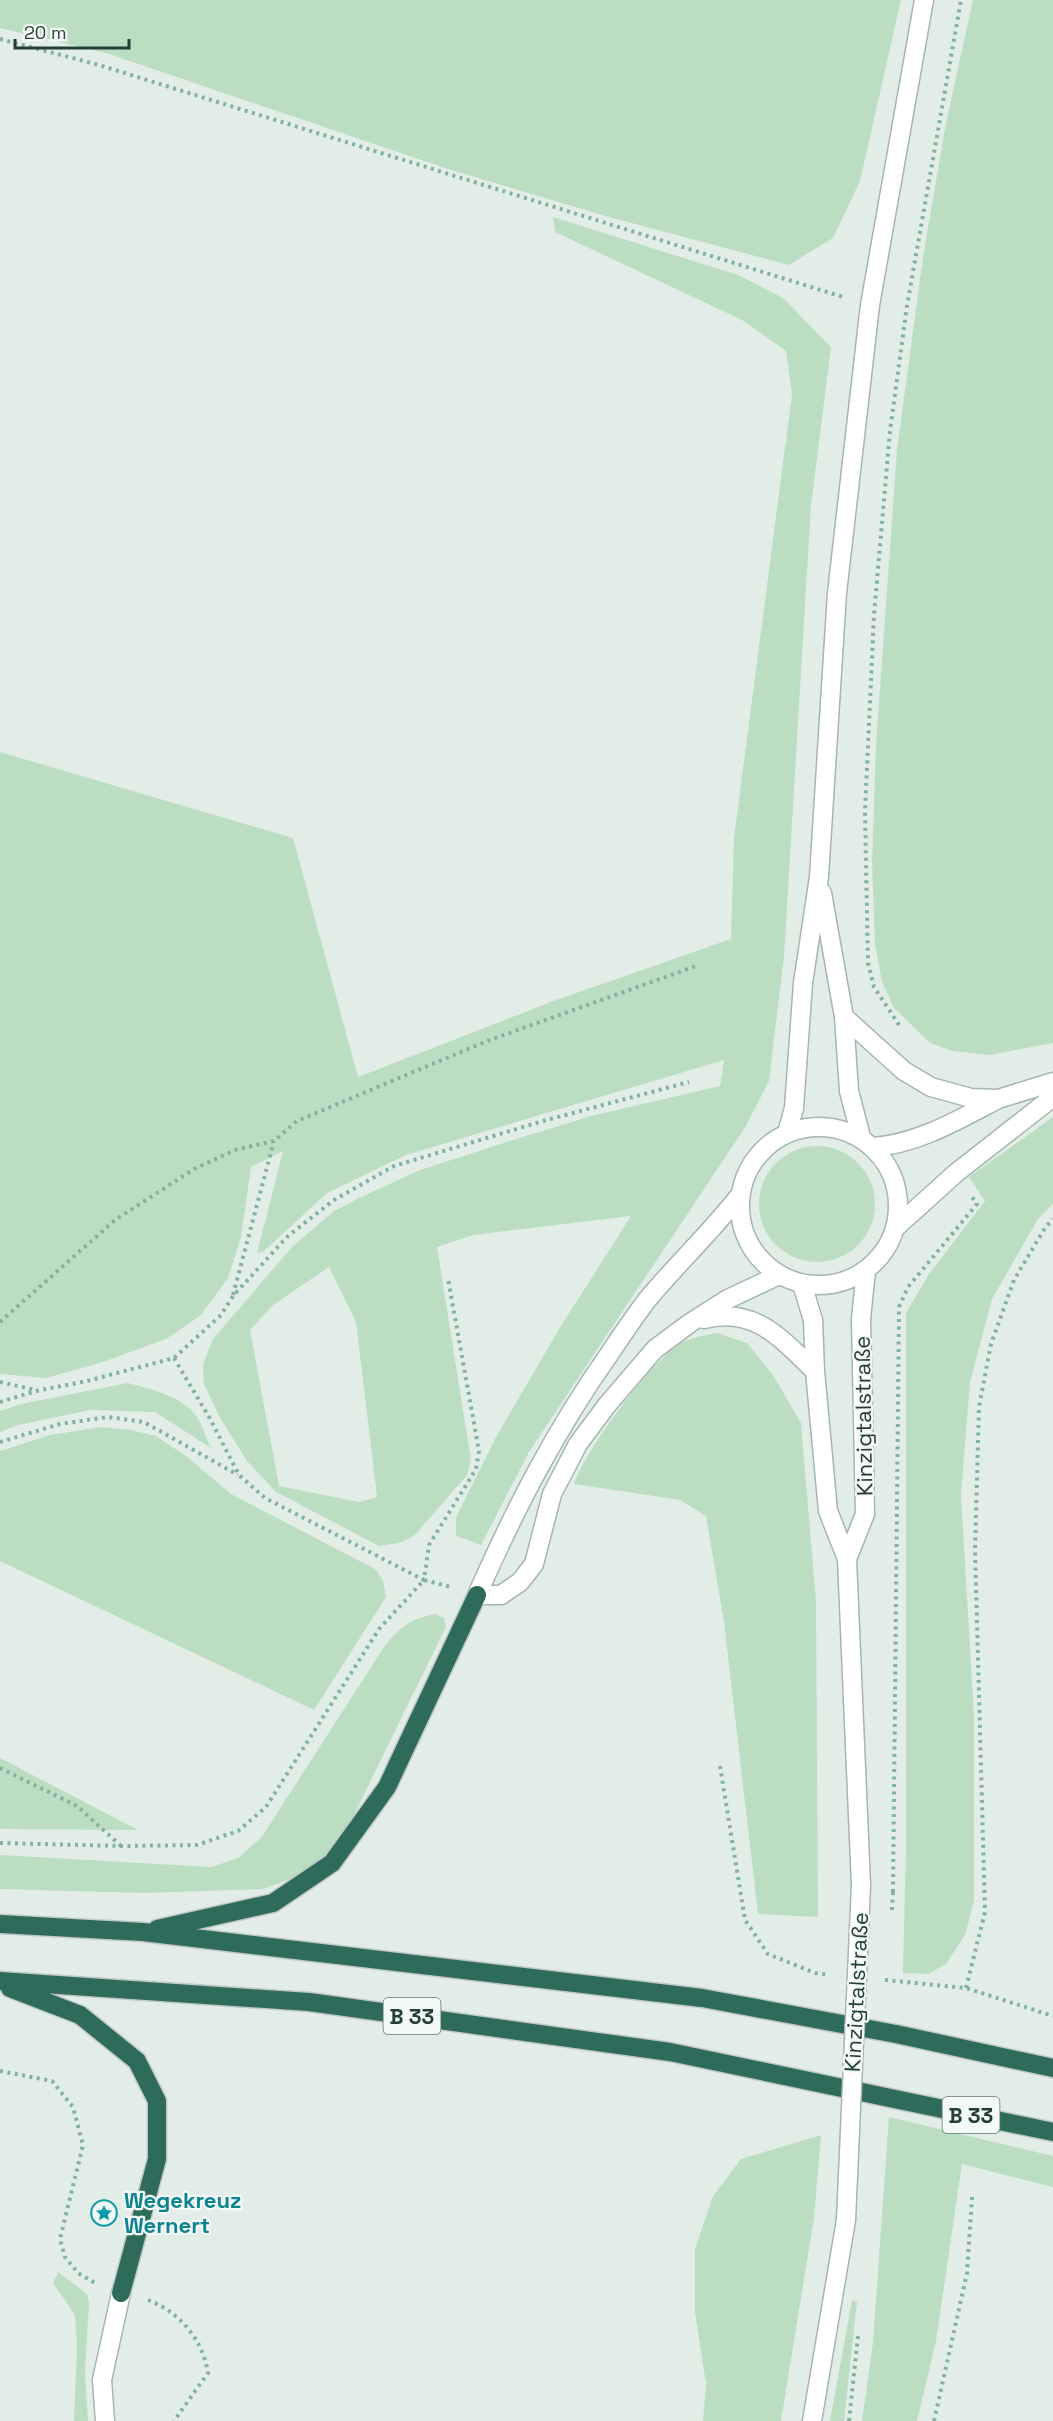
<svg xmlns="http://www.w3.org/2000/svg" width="1053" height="2421" font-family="'Space Grotesk',sans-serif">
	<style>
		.green { fill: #bbdec3; fill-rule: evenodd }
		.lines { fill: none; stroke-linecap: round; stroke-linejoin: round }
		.minor-casing { stroke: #a5b5af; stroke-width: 21 }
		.highway-casing { stroke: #c1c9c6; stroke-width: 21 }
		.path { stroke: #83b1a0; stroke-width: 4; stroke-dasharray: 3 4.5; stroke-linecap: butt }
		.minor { stroke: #fff; stroke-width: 18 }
		.highway { stroke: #2e6b5b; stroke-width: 18 }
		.minor-bridge-casing { stroke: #a5b5af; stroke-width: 21; stroke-linecap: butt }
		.path-bridge { stroke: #83b1a0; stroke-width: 4; stroke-dasharray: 3 4.5; stroke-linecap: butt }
		.minor-bridge { stroke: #fff; stroke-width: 18 }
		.labels { text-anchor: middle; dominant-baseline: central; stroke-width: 4.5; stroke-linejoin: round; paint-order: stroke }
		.shield { fill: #f3f9f6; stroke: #61766f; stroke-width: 1.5 }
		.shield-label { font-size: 21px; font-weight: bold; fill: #223e35 }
		.street-label { font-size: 22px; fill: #223e35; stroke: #f3f9f6 }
		.culture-label { font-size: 22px; font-weight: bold; fill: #0d838f; stroke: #f3f9f6; text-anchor: start }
	</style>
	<rect width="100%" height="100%" fill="#e3ede8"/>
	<path class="green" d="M0 0H901L860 181 833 238 789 265 609 217 448 169 106 53 0 28Z
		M973 0H1053V1043L990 1055 952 1051 930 1043 894 1008 882 982 875 944 872 863 876 745 897 450 923 257 946 123Z
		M553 217 738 275 783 298 831 347 811 505 784 957 769 1081 746 1126 529 1452 481 1545 456 1536V1517L496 1437 559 1329 631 1216 473 1235 437 1247 471 1460 467 1475 415 1535 399 1543 379 1546 276 1492 247 1461 219 1416 204 1384 203 1364 213 1339 292 1247 334 1211 359 1198 420 1170 513 1140 591 1116 720 1086 724 1060 406 1155 327 1193 263 1252 257 1253 283 1151 251 1167 241 1237 228 1278 200 1316 166 1339 103 1362 46 1378 0 1374V752L293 838 358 1077 556 1000 731 939 734 838 792 394 786 351 742 320 555 232ZM329 1267 356 1322 377 1497 359 1502 279 1486 250 1330 273 1305Z
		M1053 1117V1204L1038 1219 992 1299 970 1382 961 1494 974 1715V1901L965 1935 946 1964 928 1974 903 1973 906 1844V1313L929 1274 985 1201 969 1177Z
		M759 1204a58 58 0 1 1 116 0a58 58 0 1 1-116 0Z
		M718 1333 747 1343 773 1375 801 1423 816 1601 818 1917 758 1914 724 1622 706 1516 680 1500 574 1484C587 1448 642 1375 671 1350 683 1338 702 1336 718 1333Z
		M128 1383C150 1389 183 1396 197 1417 203 1426 206 1438 211 1448L155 1412 90 1410 18 1425 0 1432V1411L21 1404Z
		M101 1427 131 1430 156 1436 186 1456 231 1494 375 1569 383 1580 386 1597 314 1710 0 1561V1451L50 1435Z
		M435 1614 444 1618 446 1627 351 1821 330 1851 304 1874 263 1889 143 1893 0 1889V1855L212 1867 238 1858 261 1838 384 1647C401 1626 408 1620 435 1614Z
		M0 1758 138 1830 0 1829Z
		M889 2117 1053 2156V2187L962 2164 936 2341 917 2421H862L873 2342Z
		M821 2135 814 2218 781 2421H703L706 2384 695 2312V2249L713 2196 741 2159Z
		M58 2272 87 2294 89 2303 85 2372 88 2421H74L77 2345 75 2315 53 2283Z
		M852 2300 857 2302 844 2421H830Z"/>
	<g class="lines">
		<g class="minor-casing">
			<path id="minor" d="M822 893 844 1017 849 1091 860 1133 853 1135
				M844 1017 904 1071 931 1087 971 1098 998 1099 1053 1082
				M740 1206a79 79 0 1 1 158 0a79 79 0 1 1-158 0Z
				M787 1133 794 1108 803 983 819 877 837 593 870 305 924 0
				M872 1147C916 1145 960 1119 998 1099
				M740 1195C711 1232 677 1264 647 1300 634 1317 622 1335 610 1353 555 1431 516 1507 477 1595H501L520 1582 534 1564 552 1494 578 1444 607 1405 655 1349 690 1323 726 1300 779 1275
				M895 1228 956 1173 1053 1097
				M802 1284 813 1320 815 1371 828 1511 847 1559 861 1885
				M704 1319C755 1306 781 1339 815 1371
				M847 1559 865 1514 861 1319 866 1270
				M105 2421 102 2380 121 2293
				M812 2421 846 2220"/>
		</g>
		<g class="highway-casing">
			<path id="highway" d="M0 1924 143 1932 702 1998 896 2034 1053 2068
				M157 1929 273 1903 332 1863 387 1787 477 1595
				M0 1981 309 2002 670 2052 1053 2132
				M10 1988 80 2015 137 2061 157 2101V2159L121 2293"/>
		</g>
		<path class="path" d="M0 39 99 65 843 297
			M899 1025 874 987 868 963 865 811 874 615 890 431 907 306 961 0
			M233 1295 274 1141
			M0 1322 115 1220 194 1169 235 1150 274 1141 297 1121 487 1041 699 965
			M174 1358 209 1417 239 1475 265 1498 424 1580 429 1545 476 1469 479 1451 448 1279
			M0 1382 36 1390
			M0 1402 36 1391 87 1381 174 1358 221 1315 233 1296 288 1236 334 1200 394 1166 543 1121 689 1082
			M0 1442 60 1424 108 1417 144 1422 238 1475
			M720 1766 745 1920 768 1954 815 1973 829 1975
			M0 1768 77 1806 121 1846
			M0 1843 121 1846 197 1845 238 1831 266 1807 379 1629 424 1580 451 1587
			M893 1892 899 1307 908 1287 977 1204 972 1197
			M885 1980 966 1988 1053 2016
			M966 1988 985 1912 975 1550 979 1407 991 1344 1014 1280 1045 1228 1053 1219
			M0 2071 52 2081 73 2107 83 2145 60 2239 65 2257 78 2273 95 2283
			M148 2300C180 2312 203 2340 208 2373L174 2421
			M849 2421 858 2336
			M934 2421 967 2273 972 2197"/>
		<use href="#minor" class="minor"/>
		<use href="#highway" class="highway"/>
		<g class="minor-bridge-casing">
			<path id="minor-bridge" d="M846 2220 861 1885"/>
		</g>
		<path class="path-bridge" d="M892 1910 893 1892"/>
		<use href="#minor-bridge" class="minor-bridge"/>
	</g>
	<defs>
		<g id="sight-ring" transform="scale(1.35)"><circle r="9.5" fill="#f3f9f6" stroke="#0f9aa8" stroke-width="1.5"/><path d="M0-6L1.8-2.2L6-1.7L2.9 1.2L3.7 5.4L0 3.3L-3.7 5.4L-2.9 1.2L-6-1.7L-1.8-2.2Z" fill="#0f9aa8"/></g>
	</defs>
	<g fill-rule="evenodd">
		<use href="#sight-ring" x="104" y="2213"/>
	</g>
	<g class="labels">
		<g class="shield">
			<rect x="383.5" y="1998" width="57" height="36" rx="4.5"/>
			<rect x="942.5" y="2097" width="57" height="36" rx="4.5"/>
		</g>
		<g class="shield-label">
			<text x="412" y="2016">B 33</text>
			<text x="971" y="2115">B 33</text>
		</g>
		<g class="street-label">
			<text transform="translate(863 1416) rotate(-91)">Kinzigtalstraße</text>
			<text transform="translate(856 1992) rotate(-87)">Kinzigtalstraße</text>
		</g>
		<g class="culture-label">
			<text x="124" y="2200">Wegekreuz<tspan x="124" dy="25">Wernert</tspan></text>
		</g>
	</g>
	<path d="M15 39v9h114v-9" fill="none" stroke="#223e35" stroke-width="3"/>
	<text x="24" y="39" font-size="18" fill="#223e35" stroke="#f3f9f6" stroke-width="4.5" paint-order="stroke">20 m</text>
</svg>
